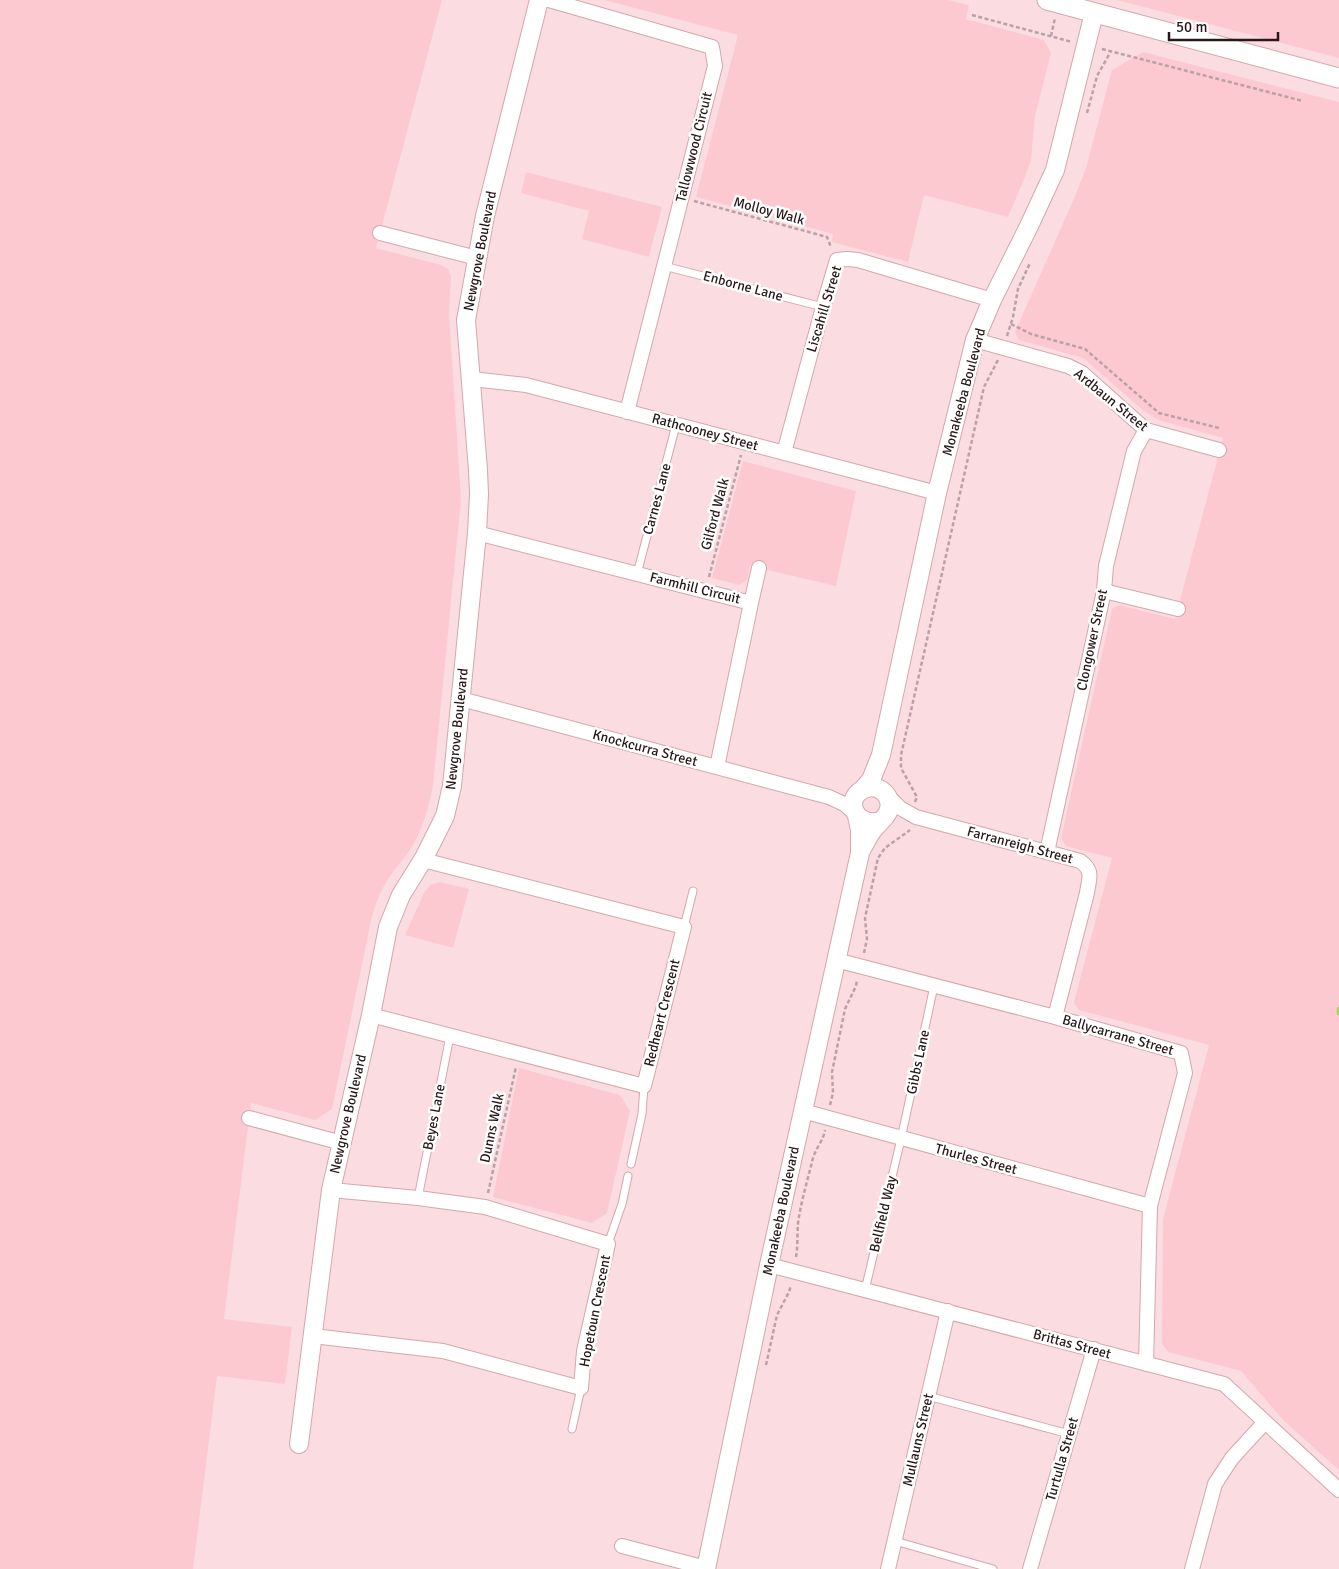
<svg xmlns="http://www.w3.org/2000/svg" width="1339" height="1569" font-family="Signika,sans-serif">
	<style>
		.green { fill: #fdc9d1 }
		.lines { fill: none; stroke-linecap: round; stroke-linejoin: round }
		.stream { stroke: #a6d85d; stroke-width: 4.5 }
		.service-casing { stroke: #d5a6ad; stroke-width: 9 }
		.minor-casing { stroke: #d5a6ad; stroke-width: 16 }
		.tertiary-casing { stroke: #d5a6ad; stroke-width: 20 }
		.secondary-casing { stroke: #d5a6ad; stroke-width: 21 }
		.path { stroke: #bba1a5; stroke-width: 2.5; stroke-dasharray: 4 2.5; stroke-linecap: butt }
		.service { stroke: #fff; stroke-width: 7 }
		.minor { stroke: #fff; stroke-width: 14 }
		.tertiary { stroke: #fff; stroke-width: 18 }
		.secondary { stroke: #fff; stroke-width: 19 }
		.labels { text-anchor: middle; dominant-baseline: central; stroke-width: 5; stroke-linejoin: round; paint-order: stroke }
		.street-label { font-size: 14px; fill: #29181b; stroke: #fff }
	</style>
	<rect width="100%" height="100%" fill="#fbdde1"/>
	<path class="green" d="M0 0H442L376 248 441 265 448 269 451 276 449 313 461 500 433 786C429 807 423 827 413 845 406 857 396 867 388 879 379 893 373 910 370 926L332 1109 315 1120 251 1103 224 1319 292 1327 285 1384 217 1376 193 1569H0Z
		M604 0H948L969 5 966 19 1044 40 1051 53 1035 116 1031 160 1023 182 1008 217 924 195 908 262 832 242 833 234 696 197 738 35Z
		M1117 0H1339V58Z
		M1143 52 1339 102V1470L1284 1421 1241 1371 1168 1352 1162 1344 1163 1219 1209 1045 1079 1010 1074 1002 1112 858 1066 846 1061 838 1112 609 1119 605 1175 619 1223 438 1158 420 1144 411 1083 358 1019 340 1015 332 1076 194 1086 168 1112 70Z
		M526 172 662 207 649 257 582 239 589 211 521 193Z
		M743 461 856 491 836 586 750 566 747 580 739 585 712 578Z
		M440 882 469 889 453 948 405 935 424 893 430 885Z
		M519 1068 620 1095 630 1111 607 1213 592 1223 493 1197Z"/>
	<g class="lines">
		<path class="stream" d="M1339 1009V1013"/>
		<g class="service-casing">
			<path id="service" d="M664 266 823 307
				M637 574 676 425
				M684 927 693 891
				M631 1164 642 1114 644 1086
				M418 1198 450 1036
				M608 1244 622 1204 628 1176
				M865 1290 901 1139 934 986
				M928 1396 1069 1434
				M572 1429 581 1388
				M895 1541 993 1569"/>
		</g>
		<g class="minor-casing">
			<path id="minor" d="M549 0 712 47 715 66 627 412
				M380 233 477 258
				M975 340 1068 366 1082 373 1146 430 1219 450
				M472 379 526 385 937 493
				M784 453 823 307 837 260 847 259 858 260 992 300
				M477 533 751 603 717 767
				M1104 591 1178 609
				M751 603 759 568
				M461 699 829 797 844 804 857 815
				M887 795 900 808 916 817 1080 861C1094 871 1089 878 1087 893L1055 1017
				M1047 852 1104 591 1106 566 1134 451 1146 430
				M836 960 1055 1017 1181 1053 1185 1073 1150 1206 1146 1364
				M371 1015 644 1086 684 927 423 860
				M803 1111 1150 1206
				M249 1118 342 1143
				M769 1265 1224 1384 1339 1490
				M313 1336 443 1351 581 1388 584 1351 608 1244 485 1207 418 1198 331 1190
				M622 1546 706 1568
				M888 1569 948 1311
				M1030 1569 1094 1349
				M1192 1569 1215 1484 1232 1458 1265 1422"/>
		</g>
		<g class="tertiary-casing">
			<path id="tertiary" d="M863 789 871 780 881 755 937 493 975 340 992 300 1029 226 1055 170 1094 13
				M861 850C865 844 868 836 873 830 877 824 885 819 888 812 895 796 877 781 862 790 843 801 857 828 880 821
				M299 1444 331 1190 371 1015 388 927 401 895 424 858 445 816 452 786 477 533 479 494 478 470 466 320 485 216 539 0
				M706 1569 769 1265 860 853V830L857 816"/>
		</g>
		<g class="secondary-casing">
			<path id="secondary" d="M1047 0 1339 78"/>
		</g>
		<path class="path" d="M972 15 1072 42
			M1051 36 1055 18
			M1102 49 1303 101
			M1087 113 1097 76 1111 51
			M694 201 827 237 831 247
			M1011 324 1031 334 1085 349 1159 413 1219 428
			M1007 336 1013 317 1018 289 1030 263
			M709 577 741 455
			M915 802 917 797 901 768V755L984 387 998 360
			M864 953 867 939 865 918 878 858 885 848 910 830
			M830 1105 833 1093 832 1072 845 1009 856 986 857 980
			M488 1193 516 1067
			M796 1257C798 1246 797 1234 798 1223 801 1202 807 1182 812 1162 814 1150 823 1142 825 1130
			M766 1365 777 1315 789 1292 791 1285"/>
		<use href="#service" class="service"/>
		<use href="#minor" class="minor"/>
		<use href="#tertiary" class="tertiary"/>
		<use href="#secondary" class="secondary"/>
	</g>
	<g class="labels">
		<g class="street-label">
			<text transform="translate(694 147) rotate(-76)">Tallowwood Circuit</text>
			<text transform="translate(769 211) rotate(15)">Molloy Walk</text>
			<text transform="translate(480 251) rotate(-79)">Newgrove Boulevard</text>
			<text transform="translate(743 286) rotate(15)">Enborne Lane</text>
			<text transform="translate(824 309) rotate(-73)">Liscahill Street</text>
			<text transform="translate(964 392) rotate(-75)">Monakeeba Boulevard</text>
			<text transform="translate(1111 400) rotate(39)">Ardbaun Street</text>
			<text transform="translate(705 432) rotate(15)">Rathcooney Street</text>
			<text transform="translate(657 499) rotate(-75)">Carnes Lane</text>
			<text transform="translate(715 514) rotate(-75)">Gilford Walk</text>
			<text transform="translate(695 588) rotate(14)">Farmhill Circuit</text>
			<text transform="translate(1092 640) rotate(-78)">Clongower Street</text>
			<text transform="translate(457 729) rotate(-84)">Newgrove Boulevard</text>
			<text transform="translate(645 748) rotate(15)">Knockcurra Street</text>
			<text transform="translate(1020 845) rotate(15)">Farranreigh Street</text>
			<text transform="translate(662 1013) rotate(-76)">Redheart Crescent</text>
			<text transform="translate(1118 1035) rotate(16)">Ballycarrane Street</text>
			<text transform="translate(918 1062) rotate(-78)">Gibbs Lane</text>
			<text transform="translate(348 1114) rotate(-77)">Newgrove Boulevard</text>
			<text transform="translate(434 1117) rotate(-79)">Beyes Lane</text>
			<text transform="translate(492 1128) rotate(-78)">Dunns Walk</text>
			<text transform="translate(976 1159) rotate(15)">Thurles Street</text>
			<text transform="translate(781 1211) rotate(-78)">Monakeeba Boulevard</text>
			<text transform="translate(883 1214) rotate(-77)">Bellfield Way</text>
			<text transform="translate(595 1311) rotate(-79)">Hopetoun Crescent</text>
			<text transform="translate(1072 1344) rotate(15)">Brittas Street</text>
			<text transform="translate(918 1440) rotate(-77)">Mullauns Street</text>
			<text transform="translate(1062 1459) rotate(-74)">Turtulla Street</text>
		</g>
	</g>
	<path d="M1169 32v8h109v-8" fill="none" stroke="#29181b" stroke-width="2.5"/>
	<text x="1176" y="32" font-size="15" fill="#29181b" stroke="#ffffff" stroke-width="4" paint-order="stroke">50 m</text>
</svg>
